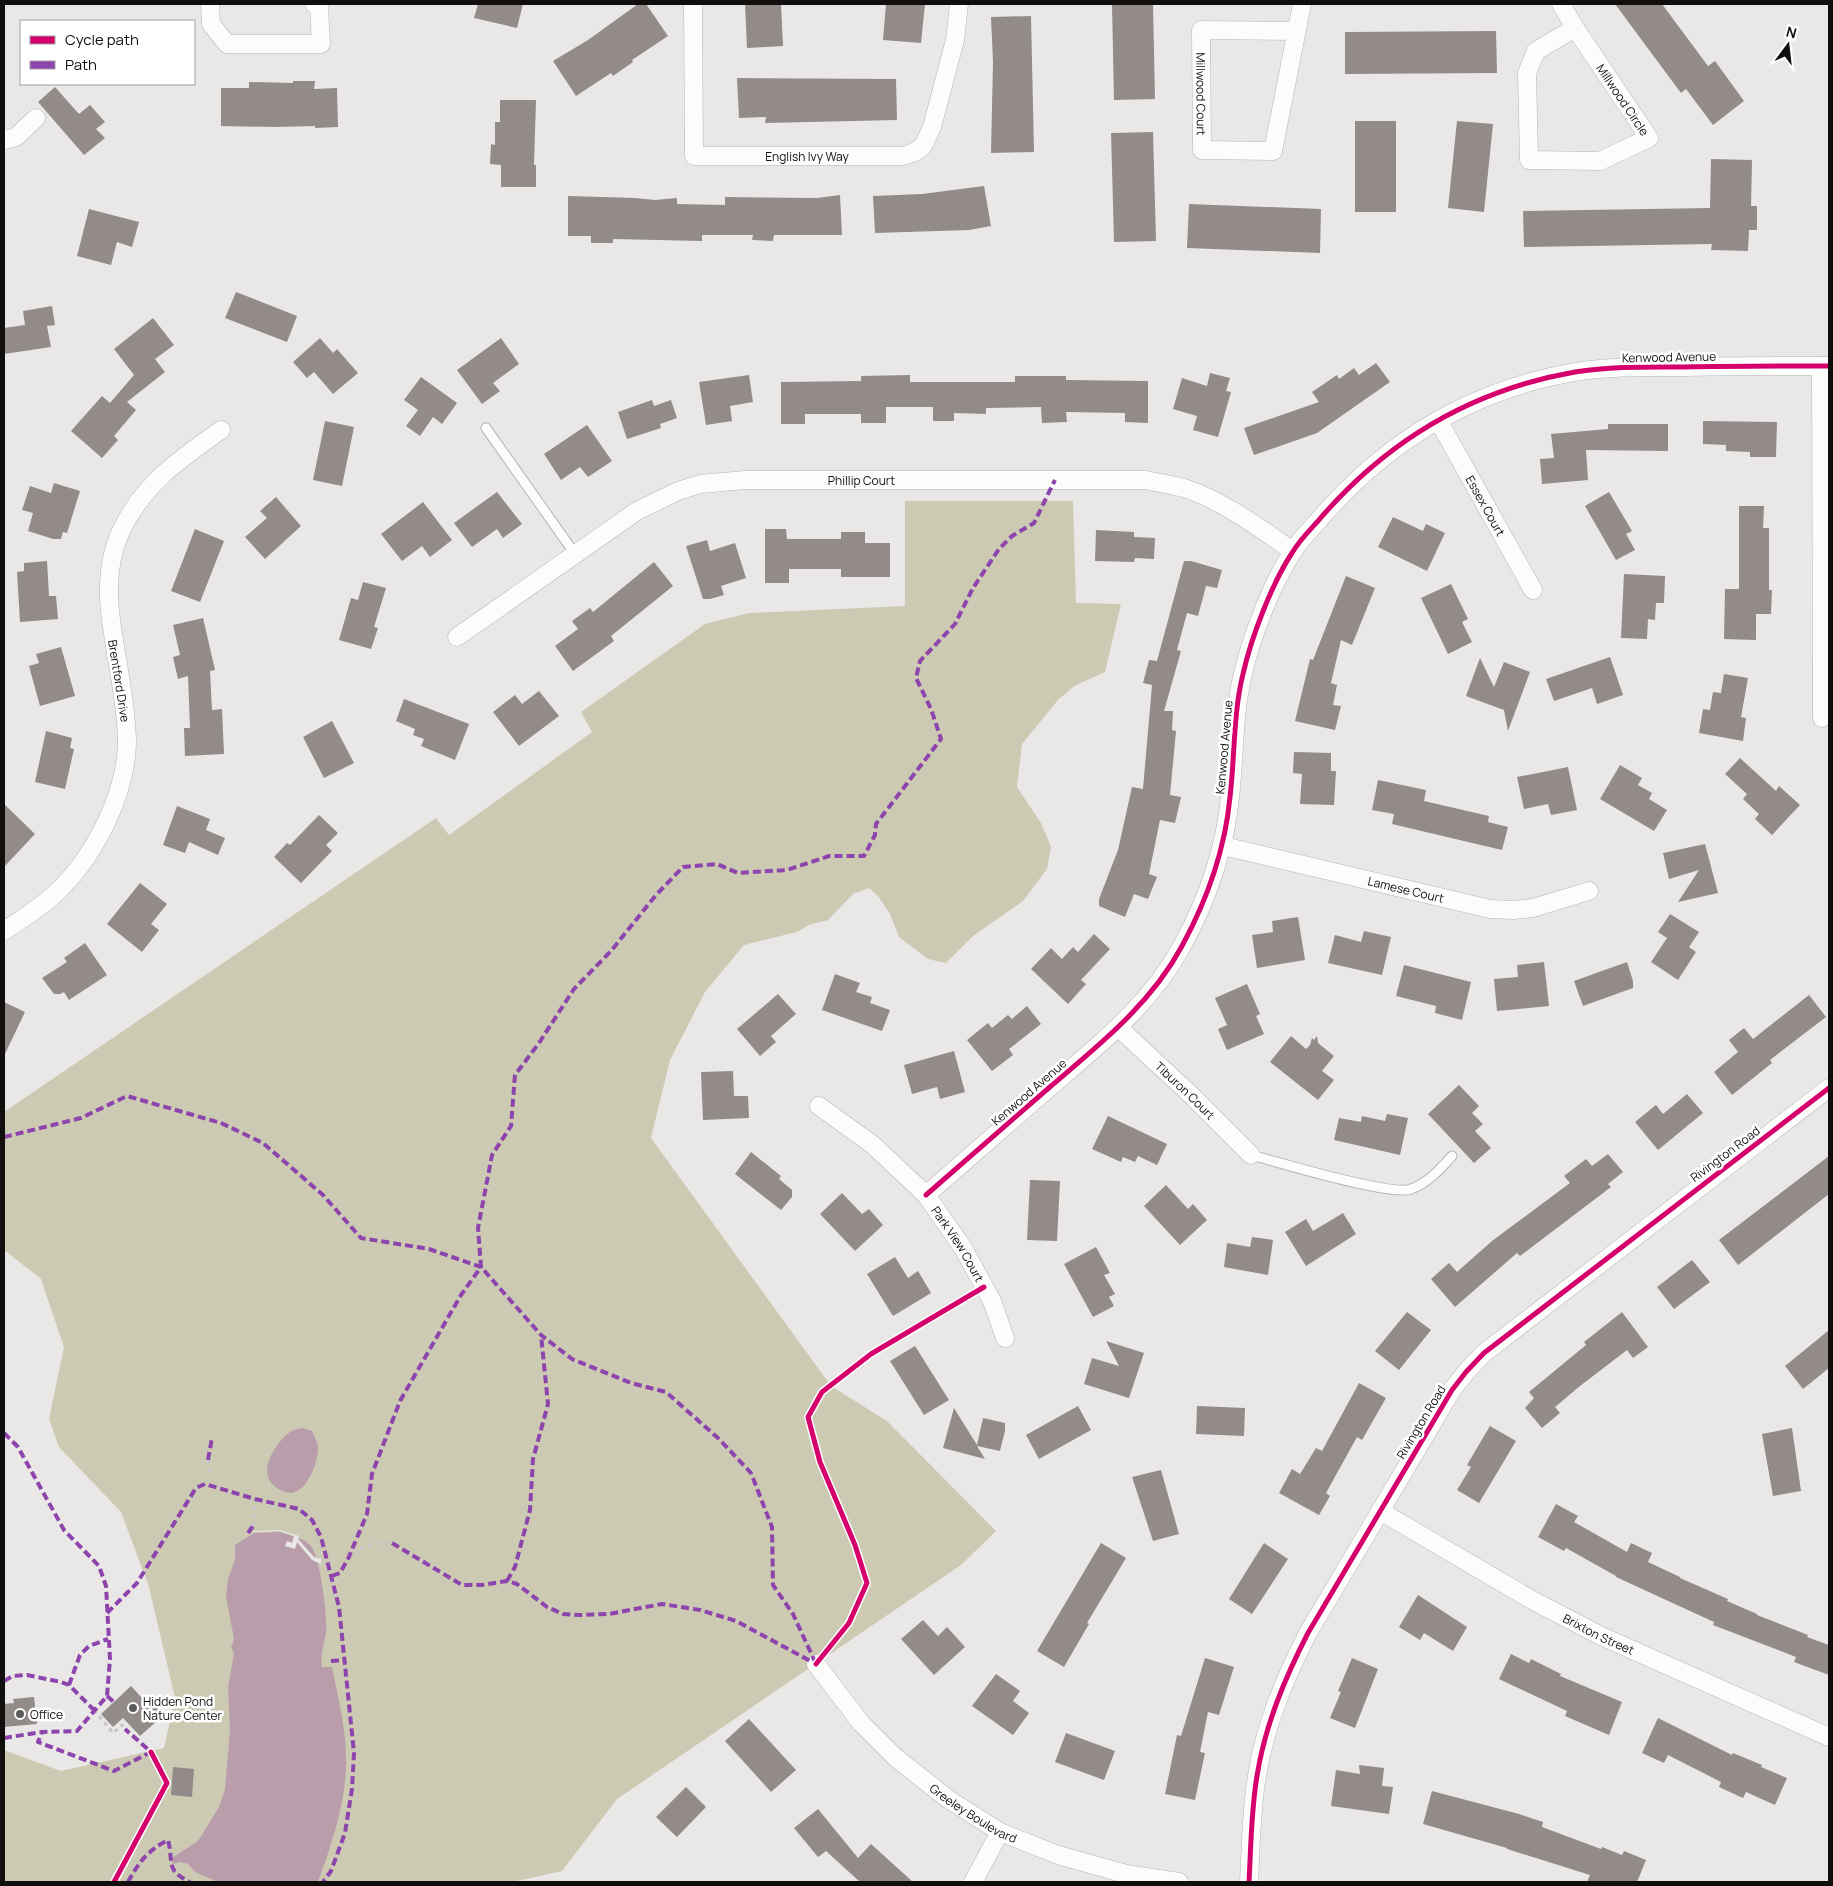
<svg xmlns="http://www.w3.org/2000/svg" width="1833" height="1886" font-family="Manrope,sans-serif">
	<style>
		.forest { fill: #cccab2 }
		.water { fill: #ba9dab }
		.pier { fill: #eae8e7 }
		.building { fill: #938a8a }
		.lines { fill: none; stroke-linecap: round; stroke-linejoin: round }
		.lane-casing { stroke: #b6b5b4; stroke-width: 11 }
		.street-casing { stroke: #b6b5b4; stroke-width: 19 }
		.path { stroke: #c7c6c6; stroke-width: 3; stroke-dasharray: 4 4; stroke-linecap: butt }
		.lane { stroke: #fcfcfb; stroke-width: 9 }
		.street { stroke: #fcfcfb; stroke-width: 18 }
		.quiet { stroke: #8e44ad; stroke-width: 4; stroke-dasharray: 8 4; stroke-linecap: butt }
		.cycleway-casing { stroke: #fff; stroke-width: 8 }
		.cycleway { stroke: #d6006c; stroke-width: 5 }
		.poi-dot { fill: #5c5b5a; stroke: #fff; stroke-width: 2 }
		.labels { text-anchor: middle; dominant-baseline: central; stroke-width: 5; stroke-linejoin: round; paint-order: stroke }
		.street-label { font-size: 12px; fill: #100f0e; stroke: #fff }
		.poi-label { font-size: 12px; fill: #100f0e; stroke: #fff; text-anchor: start }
	</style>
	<rect width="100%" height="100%" fill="#eae8e7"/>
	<path class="forest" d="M905 501H1073L1076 603 1121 604 1105 672 1074 686 1058 700 1022 744 1017 787 1041 823 1051 847 1047 869 1023 901 973 936 946 963 928 959 899 937 890 914 878 896 869 888 853 894 828 920 809 925 797 932 744 945 705 992 670 1060 651 1138 831 1386 887 1421 996 1531 961 1565 617 1799 562 1871 512 1882H4V1750L61 1771 164 1748 175 1698 149 1587 121 1512 59 1447 49 1419 64 1347 41 1279 4 1250V1112L436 818 449 835 592 732 581 712 705 624 749 613 905 606Z"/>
	<path class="water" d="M303 1428 312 1431C314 1436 317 1441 318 1446 319 1460 309 1487 295 1492 291 1494 284 1492 280 1490 261 1479 266 1462 276 1447 283 1437 290 1429 303 1428Z
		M279 1532C289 1535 304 1538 311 1546 320 1556 328 1618 326 1632 324 1645 320 1654 322 1667H332C338 1697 346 1728 346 1758 347 1800 332 1843 318 1882H218L195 1872 188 1864 180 1862 173 1864 172 1858 198 1841 219 1807 225 1789 230 1730 228 1688 234 1653 231 1648 234 1639 226 1596 228 1579 235 1560V1545L254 1533Z"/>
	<path class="pier" d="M280 1530 299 1536 298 1539 314 1557 321 1559V1564L312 1560 297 1542 295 1549 285 1546 287 1541 292 1543 294 1536 280 1531 253 1532 254 1531Z"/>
	<path class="building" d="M478 4H523L517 28 474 18Z
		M638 4H646L668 36 632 60 633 62 613 76 611 73 576 96 553 61 588 40Z
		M745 4H781L783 46 747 48Z
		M886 4H925L921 43 883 40Z
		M1112 4H1153L1155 99 1114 100Z
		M1615 4H1662L1708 66 1715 61 1744 101 1713 125 1686 89 1681 93Z
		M1031 16 1034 152 991 153 993 62 991 17Z
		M1496 31 1497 73 1345 74V32Z
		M737 78 896 79 897 120 765 123 766 117 739 118Z
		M293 81H315L314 89 337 88 338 127 315 128V126L275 127 221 126V88H249V82L293 83Z
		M55 87 79 114 90 105 105 122 96 129 105 138 84 155 38 102Z
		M500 100H536L534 165H536V187H501V165L490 164 491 144 495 145V122H500Z
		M1355 121H1396V212H1355Z
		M1457 121 1493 124 1484 212 1448 208Z
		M1153 132 1156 241 1114 242 1111 133Z
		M1711 159 1752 160 1751 206H1757V230H1749L1748 251 1711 250 1712 244 1524 247 1523 211 1710 208Z
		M984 186 991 226 969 230 875 233 873 196 922 194Z
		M840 195 842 235H774L773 241 752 240 753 235H702V241L613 239V243H591V236H568V196L635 198 655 200 677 198V204L725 205V197L817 198Z
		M1189 204 1321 209 1320 253 1187 248Z
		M89 209 139 222 132 247 117 242 111 265 77 256Z
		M236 292 297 316 287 342 225 318Z
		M52 306 55 325 47 326 51 347 4 354V328L25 325 23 311Z
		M153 318 174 345 155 359 165 372 127 402 136 410 114 436 118 440 102 458 71 431 102 396 110 403 134 375 114 349Z
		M320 338 333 353 337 349 358 373 333 394 314 372 307 378 293 362Z
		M501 338 519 364 493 383 500 391 482 404 457 370Z
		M1376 363 1390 382 1317 433 1254 455 1244 428 1319 402 1312 392 1337 375 1339 379 1354 368 1359 375Z
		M1210 373 1230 378 1226 391 1231 392 1218 437 1193 430 1197 416 1173 409 1182 378 1207 386Z
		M749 375 753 402 730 406 732 421 706 425 699 382Z
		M910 375V382H1015V376H1066V380L1148 381V423L1125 422V413L1066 412 1067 422 1042 423 1041 407 986 408V414L954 413V421H933V407H886V423H861V414H805V424H781V382L861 381V376Z
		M421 377 457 403 442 424 433 417 420 436 406 426 418 410 404 400Z
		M652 400 654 406 671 400 677 418 660 424 661 428 627 439 618 412Z
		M325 421 354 427 342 486 313 480Z
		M1703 421 1777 422 1776 457H1750V452L1726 451V445L1703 444Z
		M1608 424H1668V451L1586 450 1588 480 1542 484 1540 459 1554 458 1551 434 1608 429Z
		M587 425 612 461 588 477 580 467 561 480 544 454Z
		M54 483 80 491 67 533 63 532 61 539H53L28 531 33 513 22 510 30 486 51 493Z
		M497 492 522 524 503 538 497 529 472 547 454 523Z
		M1609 492 1632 531 1626 534 1635 550 1616 560 1585 506Z
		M276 497 301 526 265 559 245 537 267 518 260 511Z
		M423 502 452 540 430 557 422 546 402 561 381 534Z
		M1739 506H1764L1763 528H1769V590H1772L1771 614H1756V640L1724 639 1725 589H1739Z
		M1393 517 1423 531 1426 524 1445 533 1427 571 1378 547Z
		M195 529 224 541 200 602 171 591Z
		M765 529H786L787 539H841V532H865V543H890V577H841V569H789V583H765Z
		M1096 530 1134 532V537L1155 538 1154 559 1135 558 1134 562 1095 561Z
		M707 540 710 551 735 543 746 578 721 586 724 595 710 599H703L686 546Z
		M47 561 49 596H56L58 619 20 622 17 572 24 571V563Z
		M1184 561H1191L1222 570 1217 588 1206 586 1198 616 1187 613 1177 650 1181 651 1164 711H1173L1172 730 1176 731 1170 795 1181 797 1175 823 1160 820 1149 874 1157 877 1148 899 1134 894 1125 917 1099 906V899L1118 850 1132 787 1143 789 1152 685 1143 683 1149 660 1157 661Z
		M654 562 673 586 611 636 614 641 573 671 555 646 578 629 572 621 590 608 593 612Z
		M1624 574 1665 576 1664 603H1656L1655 620 1648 619 1647 639 1621 638Z
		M1346 576 1375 588 1352 645 1341 640 1331 683 1337 685 1333 705 1341 706 1335 730 1295 721 1310 659 1313 660Z
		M363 582 386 588 374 627 378 628 371 649 339 640 351 598 358 600Z
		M1451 584 1468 619 1462 622 1472 642 1448 654 1421 598Z
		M203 618 215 670 210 671 212 710 222 709 224 754 185 756 184 728H190L188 676 178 679 173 657 180 655 173 625Z
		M61 647 75 696 40 706 29 666 39 663 36 654Z
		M1610 657 1623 695 1597 704 1592 688 1554 701 1546 679Z
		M1480 658 1494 687 1504 662 1530 672 1508 731 1504 710 1466 696Z
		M1724 674 1748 678 1741 717 1746 718 1743 741 1699 733 1703 709 1710 710 1713 692 1721 693Z
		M539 691 559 716 519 746 493 712 515 695 522 704Z
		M404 699 469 724 455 760 421 746 424 739 413 735 415 729 396 721Z
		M332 721 354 763 324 778 303 737Z
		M46 731 72 738 70 748 74 749 65 789 35 782Z
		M1294 752 1331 753V771H1336L1334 805 1300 804 1302 774 1293 773Z
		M1740 758 1776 791 1779 786 1800 805 1772 835 1755 819 1759 814 1743 799 1747 794 1725 774Z
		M1620 765 1642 778 1638 785 1652 793 1649 799 1667 810 1654 831 1600 799Z
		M1568 767 1577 810 1551 815 1548 804 1524 809 1517 777Z
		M1378 780 1426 790 1424 801 1489 816 1488 822 1508 827 1502 850 1392 824 1394 814 1372 810Z
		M4 804 35 834 4 867Z
		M177 806 210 819 206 830 225 838 218 855 189 842 185 853 163 845Z
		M319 815 338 833 326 845 332 851 301 883 274 857 287 843 290 845Z
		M1705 844 1718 893 1678 902 1699 870 1669 879 1663 853Z
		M140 883 167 904 151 924 159 930 142 952 107 924Z
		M1670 914 1699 932 1689 947 1696 952 1678 980 1651 962 1667 938 1658 932Z
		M1298 917 1305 960 1257 968 1252 935 1273 932 1272 921Z
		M1364 931 1391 937 1382 975 1328 963 1335 935 1361 942Z
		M1094 934 1110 949 1081 980 1086 984 1068 1004 1031 969 1051 948 1062 959 1073 947 1078 952Z
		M85 943 107 975 69 1000 64 992 60 994H54L42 978 67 962 64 958Z
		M1544 962 1549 1006 1497 1011 1494 979 1518 977 1517 965Z
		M1627 962 1633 981V988L1583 1006 1574 981Z
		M1404 965 1471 982 1462 1020 1435 1013 1436 1006 1396 996Z
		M835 974 860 983 856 992 872 997 870 1003 890 1010 882 1031 822 1010Z
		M1247 984 1260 1014 1256 1016 1264 1034 1227 1050 1218 1029 1227 1025 1215 998Z
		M778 994 796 1014 771 1036 776 1042 760 1056 737 1029Z
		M1809 995 1826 1017 1770 1060 1772 1063 1732 1095 1714 1072 1738 1052 1729 1040 1744 1028 1753 1039Z
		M4 1002 25 1012 4 1056Z
		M1027 1006 1041 1024 1009 1049 1013 1055 992 1071 967 1040 988 1023 992 1028 1008 1015 1012 1019Z
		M1291 1036 1306 1049 1310 1045 1312 1038 1314 1040 1317 1036 1318 1043 1334 1056 1322 1071 1334 1080 1318 1100 1270 1062Z
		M954 1051 965 1092 940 1099 937 1087 912 1094 904 1065Z
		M733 1071 734 1096H748L749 1118 703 1120 701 1072Z
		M1459 1085 1479 1106 1472 1113 1483 1124 1475 1131 1491 1148 1474 1163 1428 1114Z
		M1687 1094 1703 1113 1658 1150 1635 1122 1656 1105 1663 1114Z
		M1387 1114 1408 1118 1400 1155 1334 1140 1339 1118 1361 1122 1362 1116 1385 1121Z
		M1108 1116 1167 1144 1157 1165 1138 1156 1135 1162 1123 1157 1121 1162 1092 1149Z
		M751 1152 781 1176 779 1179 792 1190V1197L781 1210 735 1174Z
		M1608 1154 1623 1172 1608 1184 1611 1187 1520 1256 1517 1253 1455 1307 1431 1279 1449 1263 1457 1272 1492 1241 1570 1183 1564 1176 1586 1159 1592 1166Z
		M1829 1156V1194L1738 1265 1719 1240Z
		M1030 1180 1060 1181 1057 1241 1027 1240Z
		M1166 1185 1188 1209 1193 1204 1207 1220 1180 1245 1144 1206Z
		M842 1193 862 1214 869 1209 883 1225 855 1251 820 1214Z
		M1343 1213 1356 1234 1306 1266 1285 1232 1306 1219 1313 1231Z
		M1252 1237 1273 1240 1268 1275 1224 1267 1227 1243 1250 1247Z
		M1096 1247 1110 1273 1104 1275 1115 1294 1109 1297 1114 1306 1093 1317 1064 1264Z
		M895 1257 908 1278 918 1271 931 1293 893 1316 867 1274Z
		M1692 1260 1710 1282 1674 1309 1657 1287Z
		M1407 1312 1431 1330 1399 1370 1375 1351Z
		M1622 1312 1648 1347 1633 1358 1627 1350 1580 1386 1555 1407 1560 1413 1542 1428 1525 1408 1534 1398 1529 1392 1586 1345 1584 1342Z
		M1829 1330V1368L1803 1389 1785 1366Z
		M1106 1341 1144 1353 1129 1398 1084 1384 1092 1358 1119 1366Z
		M915 1346 949 1400 924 1415 890 1361Z
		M1359 1383 1386 1398 1362 1440 1357 1437 1326 1493 1330 1496 1319 1515 1279 1493 1292 1469 1300 1474 1316 1448 1322 1451Z
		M1078 1406 1091 1430 1039 1459 1026 1435Z
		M1197 1406 1245 1408 1244 1436 1196 1434Z
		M954 1408 977 1445 983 1418 1005 1423V1431L1000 1451 977 1446 985 1459 943 1448Z
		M1490 1426 1516 1441 1479 1503 1457 1490 1471 1467 1467 1465Z
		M1792 1428 1801 1491 1773 1496 1762 1434Z
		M1161 1470 1179 1534 1153 1541 1132 1477Z
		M1556 1504 1578 1516 1574 1522 1627 1552 1631 1543 1652 1553 1648 1562 1680 1577V1578L1728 1599 1727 1601 1757 1614V1615L1808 1635 1807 1637 1829 1645V1675L1794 1662 1796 1657 1713 1625 1714 1622 1616 1577V1576L1566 1548 1564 1551 1538 1537Z
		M1101 1543 1126 1558 1087 1623 1089 1624 1064 1667 1037 1651Z
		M1264 1543 1288 1559 1252 1614 1229 1599Z
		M1418 1595 1467 1627 1453 1651 1424 1633 1420 1640 1399 1627Z
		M923 1620 938 1636 947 1627 965 1647 934 1675 901 1639Z
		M1511 1654 1529 1663 1531 1659 1561 1674 1560 1676 1622 1702 1609 1735 1565 1716 1567 1711 1499 1679Z
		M1205 1658 1234 1667 1219 1715 1208 1712 1200 1752 1205 1753 1195 1800 1165 1794 1177 1735 1181 1736Z
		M1352 1658 1378 1669 1355 1728 1330 1718 1341 1692 1338 1691Z
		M996 1674 1020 1691 1013 1701 1029 1713 1013 1735 972 1706Z
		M131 1686 143 1699 146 1696 164 1715 140 1736 123 1718 113 1727 101 1714Z
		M34 1697 37 1724 4 1727V1704L14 1703 13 1699Z
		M1658 1718 1732 1755 1733 1753 1762 1765 1761 1767 1787 1778 1775 1805 1746 1792 1743 1798 1719 1787 1721 1782 1668 1755 1664 1763 1642 1753Z
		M749 1719 796 1770 771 1792 725 1741Z
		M1066 1733 1115 1751 1104 1780 1055 1762Z
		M1359 1765 1384 1768 1382 1786 1393 1787 1389 1814 1331 1806 1336 1770 1360 1774Z
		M173 1767 194 1769 192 1797 171 1795Z
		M686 1787 706 1807 677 1837 656 1817Z
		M1432 1791 1519 1814 1543 1822 1542 1827 1601 1849 1602 1847 1622 1855 1624 1851 1646 1860 1637 1882H1587L1590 1875 1507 1849V1848L1423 1824Z
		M818 1809 858 1858 871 1844 913 1882H860L826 1851 818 1857 794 1828Z"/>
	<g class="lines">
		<g class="lane-casing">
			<path id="lane" d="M486 428 575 554
				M1251 1155C1278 1162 1392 1197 1411 1189 1428 1183 1440 1169 1452 1156"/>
		</g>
		<g class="street-casing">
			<g id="street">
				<path d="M210 4 211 24 227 44H321L319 7 314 4"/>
				<path id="s1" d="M693 4 694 156H903L915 152 923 146 932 127 955 40 959 4"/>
				<path id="s2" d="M1561 4 1575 28 1649 138 1600 161 1529 160 1527 73 1536 51 1575 28"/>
				<path id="s3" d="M1297 31 1201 30 1202 150 1273 151 1302 4"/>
				<path d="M4 140 16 137 36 118"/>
				<path d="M1821 366 1822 718"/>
				<path id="s4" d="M1438 420 1533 590"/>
				<path id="s5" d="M457 637 637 511 678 491 700 484 745 480H1146C1159 483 1172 485 1184 488 1224 501 1259 528 1293 551"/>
				<path id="s6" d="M1223 846 1490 909 1513 910 1533 908 1589 891"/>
				<path d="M4 931C23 918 45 905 61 888 96 853 126 793 127 743 127 716 122 690 118 664 110 619 101 574 121 531 143 484 180 459 221 430"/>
				<path id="s7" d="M1119 1028 1190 1094 1251 1155"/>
				<path id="s8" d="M819 1106 873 1145 926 1195 963 1248 992 1301 1005 1338"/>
				<path d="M926 1195C967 1159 1009 1123 1051 1086 1099 1045 1151 1004 1182 946 1207 900 1225 850 1230 797 1235 756 1233 714 1243 674 1251 638 1272 583 1292 553 1299 541 1309 531 1318 521 1386 441 1471 390 1575 372 1611 366 1648 367 1685 367 1733 366 1781 366 1829 366"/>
				<path id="s9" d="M1380 1511 1532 1600 1601 1636 1829 1737"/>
				<path id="s10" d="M816 1664 861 1723 895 1757 948 1799 1000 1832 1058 1855 1126 1874 1179 1882"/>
				<path d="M973 1882 1000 1832"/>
				<path d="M1249 1882C1251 1847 1251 1811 1257 1776 1265 1725 1285 1678 1308 1633L1452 1390 1466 1372 1484 1353 1829 1088"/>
			</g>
		</g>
		<path class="path" d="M208 1460 211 1476
			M253 1526 255 1499
			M348 1559C362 1545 373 1542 392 1543
			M94 1710 113 1733 122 1725 125 1729"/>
		<use href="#lane" class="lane"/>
		<use href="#street" class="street"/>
		<path class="quiet" d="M4 1137 81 1118 127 1096 221 1123 263 1143 323 1195 361 1238 429 1249 481 1267 541 1335 572 1359 631 1383 666 1392 719 1439 751 1473 772 1527 773 1585 793 1614 816 1664
			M4 1433 18 1447 64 1530 99 1566 106 1586 110 1659 107 1696 77 1731 42 1732 38 1742 114 1771 151 1752 125 1729
			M208 1460 212 1438
			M248 1533 253 1526
			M392 1543 462 1585H482L507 1581 517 1584 547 1607 563 1614 580 1615 609 1614 662 1604 700 1610 736 1621 816 1664
			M332 1576 340 1573 348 1559 367 1514 372 1474 400 1401 461 1295 481 1267 478 1228 492 1155 511 1126 515 1075 539 1043 574 989 611 951 656 895 683 867 717 864 738 873 787 870 829 856H864L875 835 876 824 941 739 931 709 916 678 920 661 955 624 973 588 999 549 1012 536 1034 523 1055 480
			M507 1581 515 1567 530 1510 533 1459 548 1404 541 1335
			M107 1613 137 1583 196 1488 205 1484 255 1499 299 1509 312 1520 321 1537 339 1607 354 1753 352 1789 345 1833 331 1871 323 1882
			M331 1661 344 1660
			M4 1681 13 1676 27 1675 61 1682 69 1685 94 1710
			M69 1685 80 1655 89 1646 108 1639
			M107 1696 114 1702
			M4 1738 42 1732
			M128 1882C139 1862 147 1851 168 1840 174 1864 165 1870 190 1882"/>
		<g class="cycleway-casing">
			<path id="cycleway" d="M926 1195C967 1159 1009 1123 1051 1086 1099 1045 1151 1004 1182 946 1207 900 1225 850 1230 797 1235 756 1233 714 1243 674 1251 638 1272 583 1292 553 1299 541 1309 531 1318 521 1386 441 1471 390 1575 372 1611 366 1648 367 1685 367 1733 366 1781 366 1829 366
				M816 1664 849 1623 867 1583 855 1545 820 1462 808 1417 822 1392 871 1354 984 1287
				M114 1882 167 1783 151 1752
				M1249 1882C1251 1847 1251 1811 1257 1776 1265 1725 1285 1678 1308 1633L1452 1390 1466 1372 1484 1353 1829 1088"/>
		</g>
		<use href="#cycleway" class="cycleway"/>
	</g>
	<g class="poi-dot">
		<circle cx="133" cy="1708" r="5"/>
		<circle cx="20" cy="1714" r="5"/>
	</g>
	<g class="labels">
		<g class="street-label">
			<text stroke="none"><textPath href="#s3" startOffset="160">Millwood Court</textPath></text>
			<text stroke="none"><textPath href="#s2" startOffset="114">Millwood Circle</textPath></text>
			<text stroke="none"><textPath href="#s1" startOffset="265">English Ivy Way</textPath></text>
			<text transform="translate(1669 357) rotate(-1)">Kenwood Avenue</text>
			<text stroke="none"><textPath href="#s5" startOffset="450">Phillip Court</textPath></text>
			<text stroke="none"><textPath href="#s4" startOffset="98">Essex Court</textPath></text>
			<text transform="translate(119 681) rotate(81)">Brentford Drive</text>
			<text transform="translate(1224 747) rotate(-85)">Kenwood Avenue</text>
			<text stroke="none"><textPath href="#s6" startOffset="188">Lamese Court</textPath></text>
			<text stroke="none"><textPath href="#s7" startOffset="91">Tiburon Court</textPath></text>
			<text transform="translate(1029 1092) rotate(-41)">Kenwood Avenue</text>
			<text transform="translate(1725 1154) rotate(-37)">Rivington Road</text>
			<text stroke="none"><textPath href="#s8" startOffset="198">Park View Court</textPath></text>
			<text transform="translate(1421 1422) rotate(-59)">Rivington Road</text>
			<text stroke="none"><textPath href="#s9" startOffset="251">Brixton Street</textPath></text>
			<text stroke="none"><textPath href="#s10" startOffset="219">Greeley Boulevard</textPath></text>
		</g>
		<g class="poi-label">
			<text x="143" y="1701">Hidden Pond<tspan x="143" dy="14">Nature Center</tspan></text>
			<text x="30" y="1714">Office</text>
		</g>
	</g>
	<rect width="1833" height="1886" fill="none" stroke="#100f0e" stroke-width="10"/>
	<rect x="20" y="20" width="175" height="65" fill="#ffffff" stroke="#9f9f9f"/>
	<rect x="30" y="36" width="25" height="8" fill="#d6006c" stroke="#9f9f9f"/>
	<text x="65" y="45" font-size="15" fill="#100f0e">Cycle path</text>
	<rect x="30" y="61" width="25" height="8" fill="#8e44ad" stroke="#9f9f9f"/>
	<text x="65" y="70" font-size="15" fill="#100f0e">Path</text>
	<g transform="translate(1788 45) rotate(15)" stroke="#ffffff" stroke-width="4" paint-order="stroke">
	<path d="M0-4L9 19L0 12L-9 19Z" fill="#100f0e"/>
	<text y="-8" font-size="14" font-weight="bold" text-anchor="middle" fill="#100f0e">N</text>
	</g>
</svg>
